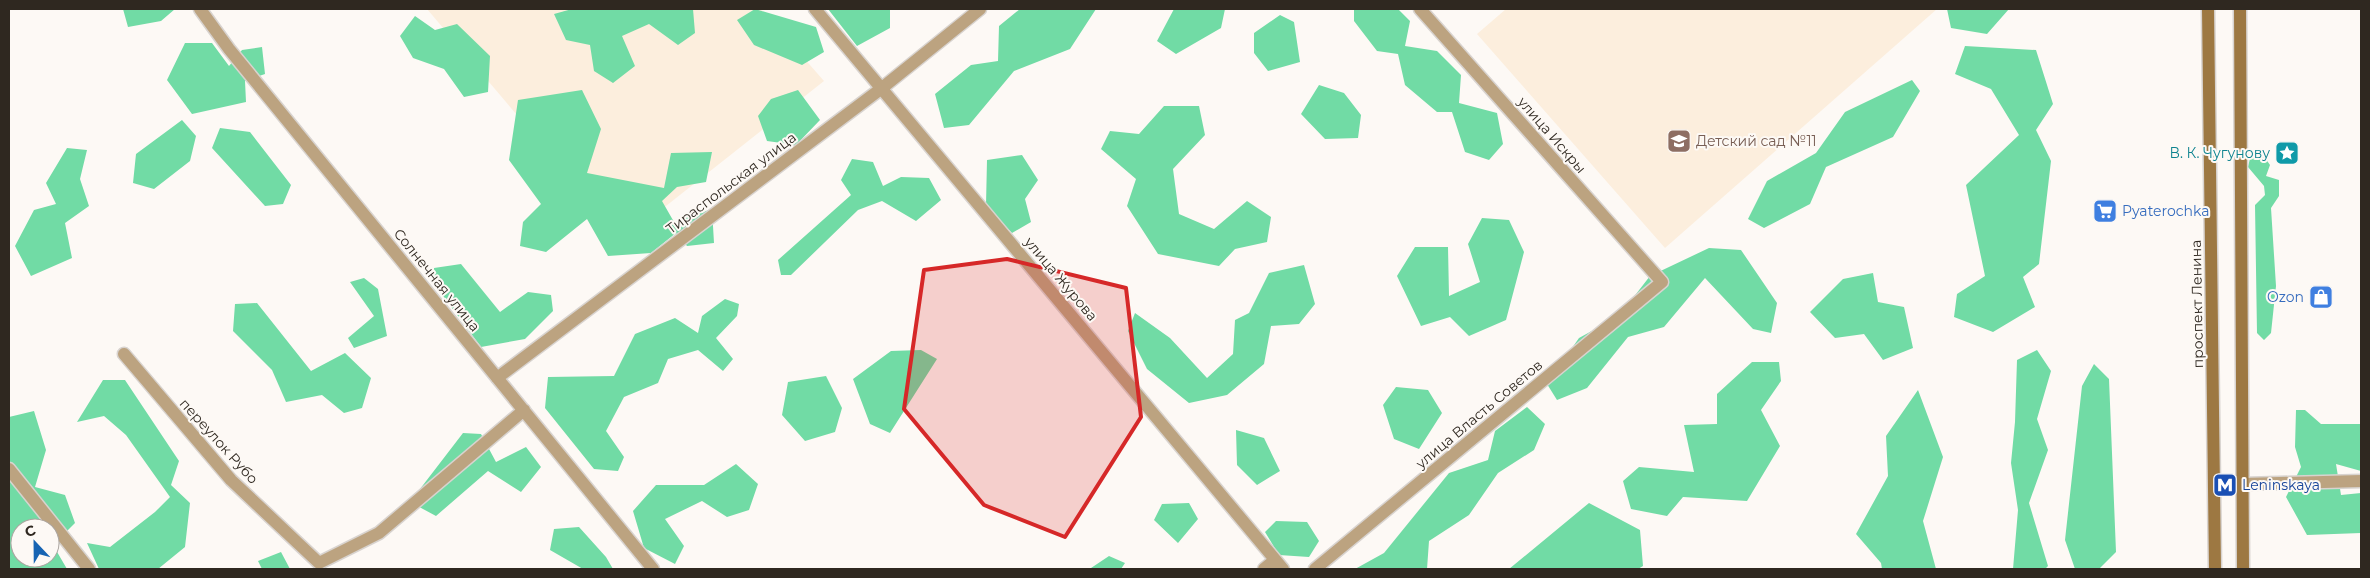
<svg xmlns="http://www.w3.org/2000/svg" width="2370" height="578" font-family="Montserrat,sans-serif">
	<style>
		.built { fill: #fceedd }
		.forest { fill: #71dba5; fill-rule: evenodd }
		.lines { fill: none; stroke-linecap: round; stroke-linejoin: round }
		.minor-casing { stroke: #d8d3cf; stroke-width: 15 }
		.secondary-casing { stroke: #d8d3cf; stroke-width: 15 }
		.minor { stroke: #bca380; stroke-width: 12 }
		.secondary { stroke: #9d7842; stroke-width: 12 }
		.marked { fill: #d62828; fill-opacity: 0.2; stroke: #d62828; stroke-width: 4; stroke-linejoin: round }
		.labels { text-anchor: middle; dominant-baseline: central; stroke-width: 4; stroke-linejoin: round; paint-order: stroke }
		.street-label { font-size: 14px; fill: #2f2820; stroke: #fdf9f5 }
		.education-label { font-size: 14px; fill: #785e54; stroke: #fdf9f5; text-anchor: start }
		.culture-label { font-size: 14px; fill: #0d838f; stroke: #fdf9f5; text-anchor: end }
		.shop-label { font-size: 14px; fill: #366cbe; stroke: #fdf9f5; text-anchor: start }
		.transit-label { font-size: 14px; fill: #164399; stroke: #fdf9f5; text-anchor: start }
	</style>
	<rect width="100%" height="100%" fill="#fdf9f5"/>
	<path class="built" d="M427 9H761L824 81 623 240Z
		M1506 9H1937L1665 248 1477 34Z"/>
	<path class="forest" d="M123 9H175L161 21 128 27Z
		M572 9H693L695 33 678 45 649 24 622 36 635 66 613 83 594 71 590 45 566 40 554 14Z
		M755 9 816 27 824 52 802 65 754 45 737 20Z
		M828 9H890V28L857 46Z
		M1020 9H1096L1070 49 1014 71 969 125 944 128 935 94 971 65 998 61 999 26Z
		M1174 9H1225L1221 28 1176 54 1157 41Z
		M1354 9H1398L1410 21 1405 46 1437 51 1461 75 1459 103 1497 113 1503 144 1489 160 1465 152 1452 112H1437L1405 85 1398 54 1377 51 1354 21Z
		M1947 9H2009L1987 34 1951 28Z
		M1280 15 1294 22 1300 62 1268 71 1254 53V33Z
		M415 16 435 30 457 24 490 56 488 92 464 97 444 69 413 58 400 36Z
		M185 43H212L229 66 242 50 262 47 265 74 245 81 246 102 192 114 167 80Z
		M1965 46 2036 50 2053 104 2036 130 2051 161 2039 264 2023 277 2035 307 1993 332 1954 317 1957 294 1985 276 1966 185 2019 135 1991 89 1955 74Z
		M1912 80 1920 91 1893 137 1826 167 1810 204 1764 228 1748 219 1767 181 1816 153 1845 112Z
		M1319 85 1344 93 1361 115 1358 138 1325 139 1301 114Z
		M582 90 601 129 587 173 664 188 671 153 712 152 706 182 677 187 662 201 674 222 712 209 714 243 687 246 676 233 651 253 608 256 587 219 546 252 520 246 523 222 541 204 509 160 518 100Z
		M798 90 820 120 796 145 767 141 758 116 771 99Z
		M1164 106H1199L1205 135 1173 169 1179 214 1214 229 1247 201 1271 217 1267 242 1235 249 1219 266 1158 254 1127 206 1136 179 1101 149 1110 131 1139 134Z
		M182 120 196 136 190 161 154 189 133 183 136 154Z
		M220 128 250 132 291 185 283 204 265 206 212 148Z
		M67 148 87 150 80 179 89 206 65 223 72 258 31 276 15 246 34 210 56 204 46 183Z
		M2251 154 2263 155 2270 165 2266 176 2279 180V196L2271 208 2276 286 2271 333 2264 340 2257 333 2255 205 2265 195 2264 186 2248 167Z
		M1022 155 1038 180 1025 199 1031 222 1012 233 986 205 987 160Z
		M852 159 873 162 883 186 901 177 929 178 941 200 916 221 882 201 858 210 791 275H781L778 260 851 195 841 180Z
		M1482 218 1509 220 1524 252 1506 320 1469 336 1450 317 1421 326 1397 276 1415 247H1448L1449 296 1480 282 1468 244Z
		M1709 248 1741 250 1777 303 1771 333 1753 329 1705 278 1664 327 1628 337 1587 388 1557 400 1547 384 1579 338 1619 316 1650 276Z
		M461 264 500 312 528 292 551 295 553 311 525 339 481 347 435 285 434 268Z
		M1304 265 1315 304 1299 324 1271 326 1264 364 1227 395 1189 403 1147 369 1128 331 1135 313 1170 338 1207 378 1233 354 1235 320 1249 313 1269 273Z
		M1873 273 1878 302 1904 307 1913 348 1883 360 1864 334 1835 338 1810 312 1843 279Z
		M364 278 378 289 387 336 354 348 348 338 374 316 350 282Z
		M725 299 739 304 737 316 716 338 733 359 723 371 698 350 668 359 658 383 624 397 606 431 624 457 618 471 594 469 545 408 548 377 614 376 635 334 675 318 698 333 702 316Z
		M257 303 311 371 345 353 371 378 362 408 344 413 322 395 286 402 272 370 233 331 235 304Z
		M921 350 937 359 890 433 870 424 853 379 891 351Z
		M2037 350 2051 371 2037 419 2048 450 2029 503 2048 566 2045 569H2013L2018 510 2011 463 2015 422 2017 360Z
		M1752 362H1779L1781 381 1761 410 1780 446 1747 501 1683 497 1667 516 1631 509 1623 481 1639 467 1694 472 1684 425 1717 424V394Z
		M2094 364 2109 379 2116 552 2099 569H2075L2065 540 2082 386Z
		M826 376 842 408 835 432 805 441 782 415 788 382Z
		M103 380H125L179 461 171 485 190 503 185 547 158 569H99L87 543 110 547 155 512 170 497 126 435 104 416 77 422Z
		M1396 387 1428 390 1442 413 1419 449 1394 439 1383 405Z
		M1918 390 1943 457 1923 521 1936 569H1882L1881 563 1856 534 1888 476 1886 436Z
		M1527 407 1545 424 1534 450 1498 473 1469 515 1429 541 1427 569H1355L1384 553 1449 473 1488 460 1495 431Z
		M2296 410H2305L2321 424H2361V471L2336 464 2341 495 2361 493V533L2307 535 2286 497 2301 467 2295 447Z
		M34 411 46 450 35 487 65 495 75 523 53 545 67 569H9V417ZM20 528H50V558H20Z
		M1236 430 1264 438 1280 471 1257 485 1237 465Z
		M463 433 481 434 496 462 526 447 541 467 521 492 488 471 436 516 410 502Z
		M736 464 758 484 749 510 727 517 702 501 665 519 684 546 675 564 644 548 633 511 656 485H704Z
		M1189 503 1198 519 1178 543 1154 520 1162 504Z
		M1589 503 1640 530 1643 566 1638 569H1509Z
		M1276 521 1307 522 1319 541 1309 557 1279 555 1265 532Z
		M579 527 606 557 613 569H583L550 550 554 529Z
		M281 552 290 569H262L258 561Z
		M1109 556 1125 563 1121 569H1069L1091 568Z"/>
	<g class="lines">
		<g class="minor-casing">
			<path id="minor" d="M200 9 229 49 653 569
				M815 9 1283 569
				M124 354 231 480 319 563 379 533 524 410
				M497 378 882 88 980 9
				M9 469 89 569
				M2243 484 2361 481
				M1264 569 1275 560
				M1315 569 1662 282 1420 9"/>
		</g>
		<g class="secondary-casing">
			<path id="secondary" d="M2208 9 2215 569
				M2240 9 2243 569"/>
		</g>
		<use href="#minor" class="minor"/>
		<use href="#secondary" class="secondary"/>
	</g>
	<path class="marked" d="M1007 259 1126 288 1141 417 1065 537 984 505 904 409 924 270Z"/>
	<defs>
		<g id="school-square" transform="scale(1.25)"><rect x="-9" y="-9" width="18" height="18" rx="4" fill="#8d6e63" stroke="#fdf9f5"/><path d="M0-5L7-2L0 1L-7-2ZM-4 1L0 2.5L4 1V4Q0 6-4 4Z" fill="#fff"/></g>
		<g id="sight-square" transform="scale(1.25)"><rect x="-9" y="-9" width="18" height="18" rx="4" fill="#0f9aa8" stroke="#fdf9f5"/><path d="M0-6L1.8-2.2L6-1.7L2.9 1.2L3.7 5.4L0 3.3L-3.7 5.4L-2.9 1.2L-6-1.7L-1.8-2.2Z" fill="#fff"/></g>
		<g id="supermarket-square" transform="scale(1.25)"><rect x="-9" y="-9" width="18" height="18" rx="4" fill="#3f7fe0" stroke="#fdf9f5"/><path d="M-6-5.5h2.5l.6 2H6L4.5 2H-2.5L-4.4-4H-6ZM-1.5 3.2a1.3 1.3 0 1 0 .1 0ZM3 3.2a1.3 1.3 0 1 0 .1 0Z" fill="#fff"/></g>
		<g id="shop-square" transform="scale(1.25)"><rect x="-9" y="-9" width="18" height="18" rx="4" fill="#3f7fe0" stroke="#fdf9f5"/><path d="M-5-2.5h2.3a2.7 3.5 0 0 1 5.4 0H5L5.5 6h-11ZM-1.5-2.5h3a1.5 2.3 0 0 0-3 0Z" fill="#fff"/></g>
		<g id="metro-square" transform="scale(1.25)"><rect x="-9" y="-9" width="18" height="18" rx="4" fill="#1a4fb4" stroke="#fdf9f5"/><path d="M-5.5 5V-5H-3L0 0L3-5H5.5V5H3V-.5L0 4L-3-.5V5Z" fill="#fff"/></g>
	</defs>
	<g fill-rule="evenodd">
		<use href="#school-square" x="1679" y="141"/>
		<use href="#sight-square" x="2287" y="153"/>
		<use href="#supermarket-square" x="2105" y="211"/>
		<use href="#shop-square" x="2321" y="297"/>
		<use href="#metro-square" x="2225" y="485"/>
	</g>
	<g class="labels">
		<g class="street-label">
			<text transform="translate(1552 135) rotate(49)">улица Искры</text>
			<text transform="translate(731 183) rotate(-37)">Тираспольская улица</text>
			<text transform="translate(1061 279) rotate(50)">улица Журова</text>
			<text transform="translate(437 280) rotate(51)">Солнечная улица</text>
			<text transform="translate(2197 304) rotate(-91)">проспект Ленина</text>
			<text transform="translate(1479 414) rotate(-40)">улица Власть Советов</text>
			<text transform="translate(219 441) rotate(48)">переулок Рубо</text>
		</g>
		<g class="education-label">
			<text x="1696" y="141">Детский сад №11</text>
		</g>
		<g class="culture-label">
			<text x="2270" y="153">В. К. Чугунову</text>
		</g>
		<g class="shop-label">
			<text x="2122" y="211">Pyaterochka</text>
			<text x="2304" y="297" text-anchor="end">Ozon</text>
		</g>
		<g class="transit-label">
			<text x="2242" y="485">Leninskaya</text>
		</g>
	</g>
	<rect width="2370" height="578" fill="none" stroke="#2f2820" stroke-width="20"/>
	<g transform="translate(35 543) rotate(338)"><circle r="24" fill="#fdf9f5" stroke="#aba5a0"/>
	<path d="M0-4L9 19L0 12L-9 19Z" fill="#1764b3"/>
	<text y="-8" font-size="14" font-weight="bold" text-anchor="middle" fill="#2f2820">С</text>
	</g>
</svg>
